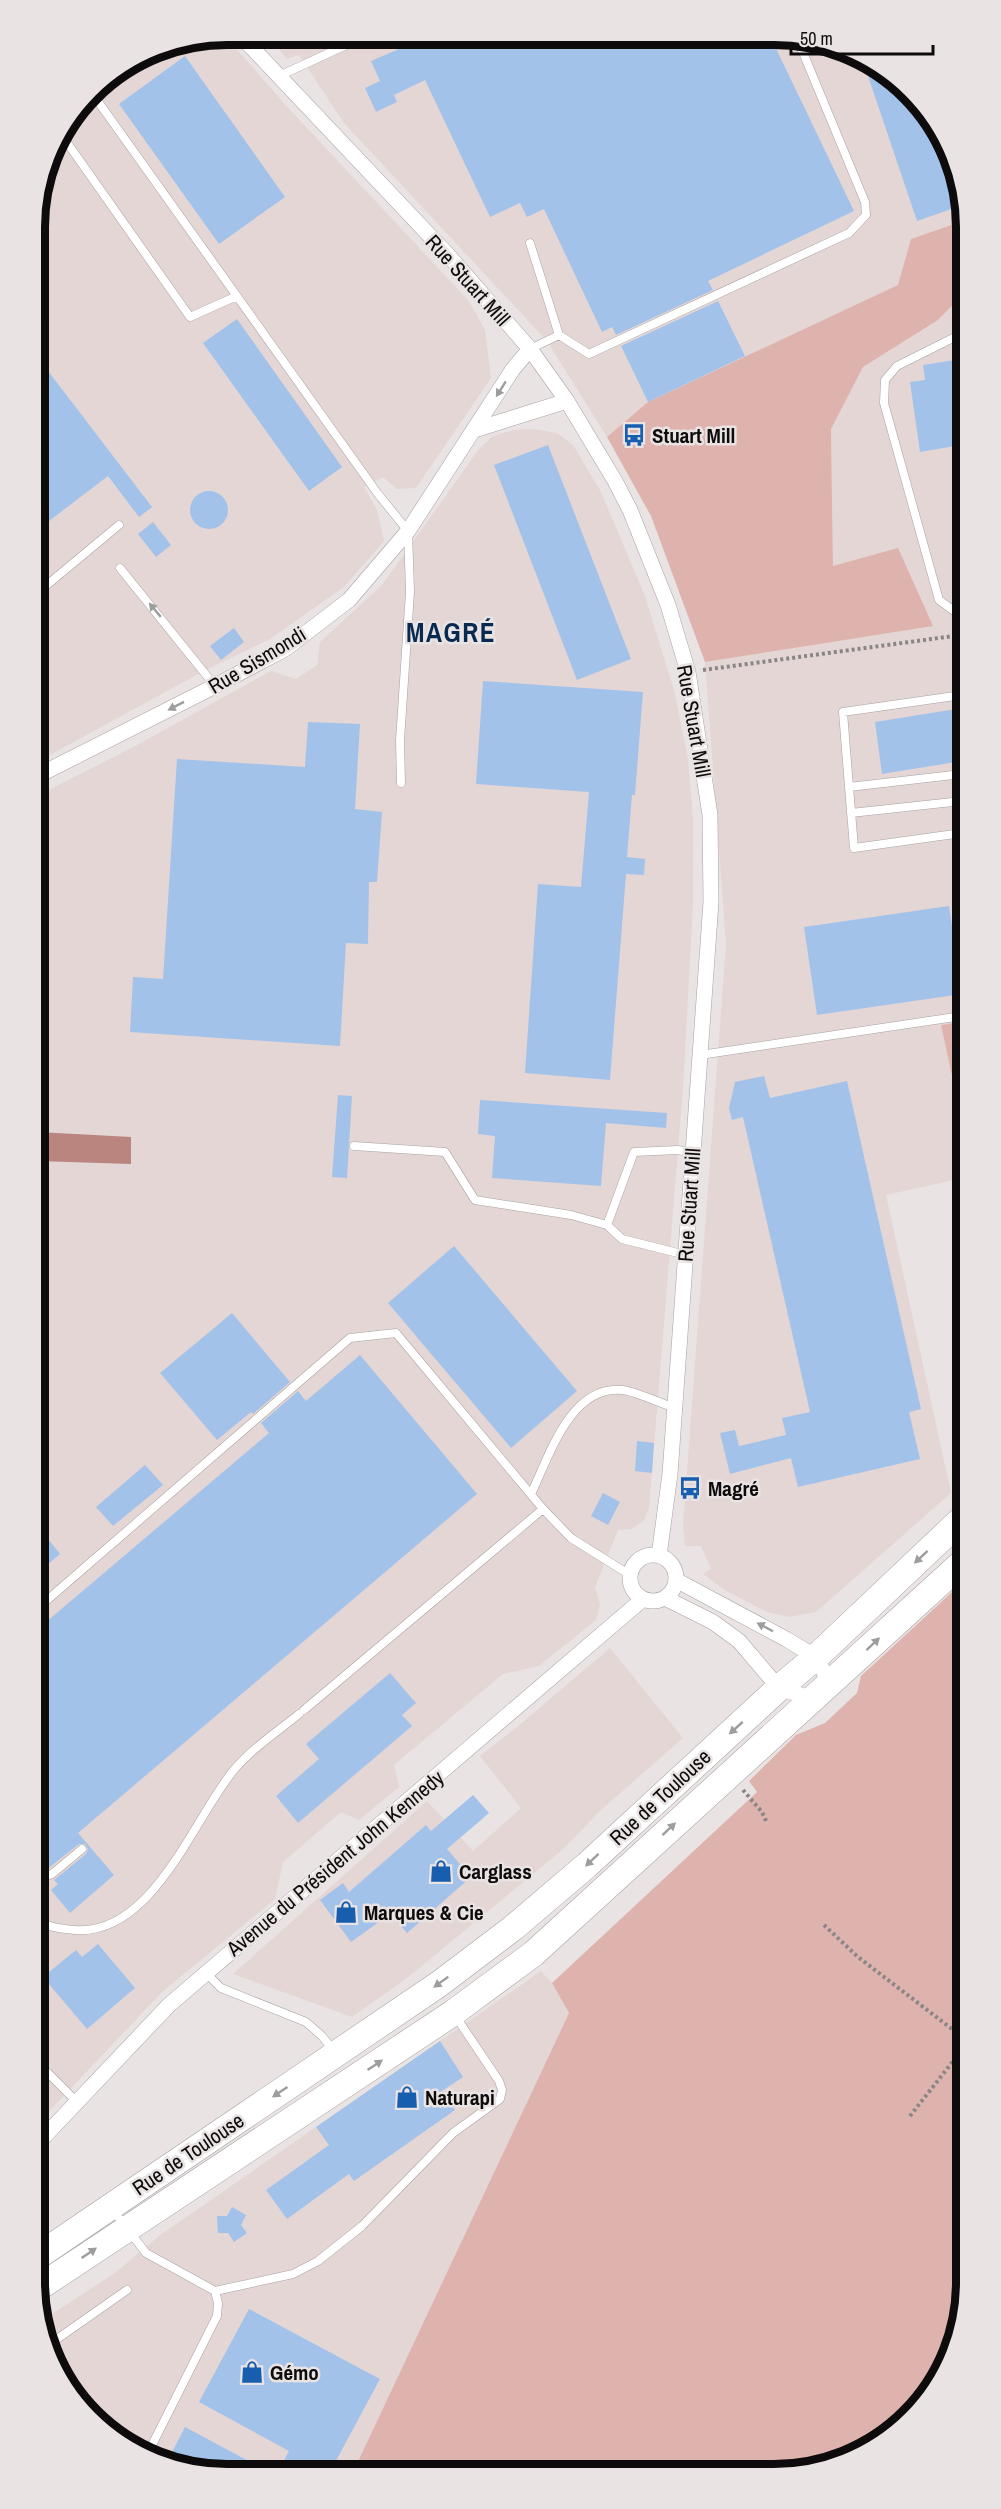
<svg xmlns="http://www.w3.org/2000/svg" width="1001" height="2509" font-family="'Archivo Narrow',sans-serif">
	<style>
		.built { fill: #e4d6d4 }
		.green { fill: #deb3ad }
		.water { fill: #b9857e }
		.building { fill: #a3c2ea }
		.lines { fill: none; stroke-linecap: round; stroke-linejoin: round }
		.service-casing { stroke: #a7a2a1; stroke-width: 9 }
		.minor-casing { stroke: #a7a2a1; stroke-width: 16 }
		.primary-casing { stroke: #a7a2a1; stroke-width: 27 }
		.path { stroke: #8a8686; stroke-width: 4; stroke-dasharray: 3 3; stroke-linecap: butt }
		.service { stroke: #fff; stroke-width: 8 }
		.minor { stroke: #fff; stroke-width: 15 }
		.primary { stroke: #fff; stroke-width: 26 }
		.oneway { fill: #9e9d9d }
		.labels { text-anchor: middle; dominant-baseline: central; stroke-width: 5; stroke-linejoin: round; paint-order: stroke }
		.street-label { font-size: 21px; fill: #0d0b0b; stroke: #e9e3e3 }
		.poi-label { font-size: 21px; font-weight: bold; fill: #0d0b0b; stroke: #e9e3e3; text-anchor: start }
		.district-label { font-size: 27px; font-weight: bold; letter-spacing: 1.5px; fill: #082950; stroke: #e9e3e3 }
		.rim { fill: none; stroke: #0d0b0b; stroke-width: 8 }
	</style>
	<rect width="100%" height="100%" fill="#e9e3e3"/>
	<path class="built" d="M224 35 291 111 468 300 485 330 491 378 416 488 397 489 383 477 364 487 377 510 384 541 344 587 270 639 202 672 37 762 35 214 55 142 100 83 154 49Z
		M267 35 811 38 901 83 940 131 960 178V222L912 239 899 285 648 402 607 437 547 341 344 123 299 55 287 59Z
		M960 298 962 1022 941 1025 963 1127V1178L886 1195 951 1493 816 1612 789 1617 767 1612 728 1592 703 1574 711 1569 701 1546H685L683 1526 726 944 705 662 933 625 833 566 831 428 863 367 938 320Z
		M533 429 557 433 573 445 600 490 645 596 675 694 688 759 693 818V904L683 1088 649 1508 644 1520 632 1529 618 1530 595 1587 600 1605 596 1620 539 1666 503 1674 394 1765 399 1787 359 1820 341 1812 283 1862 275 1899 162 1992 40 2121 37 796 137 745 271 671 296 679 317 665 320 642 382 585 479 449 493 436 513 430Z
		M610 1648 683 1738 602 1809 561 1851 407 1978 352 2017 233 1974 427 1801 473 1851 521 1808 480 1756 517 1727Z
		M541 1971 552 1983 569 2013 354 2470 190 2471 100 2426 60 2378 41 2331V2321L115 2273 159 2236Z"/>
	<path class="green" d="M960 222V298L938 320 863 367 831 429 833 566 898 548 933 626 705 662 651 516 607 437 648 402 898 285 911 239Z
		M962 1022 963 1127 941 1025Z
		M964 1581 966 2294 952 2355 919 2409 881 2442 823 2468 354 2470 569 2013 552 1983 757 1792 749 1781 796 1735 825 1723 857 1693 861 1676Z"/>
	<path class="water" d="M38 1132 131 1137V1164L38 1161Z"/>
	<path class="building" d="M393 36 771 38 854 211 708 281 713 290 616 335 612 327 602 332 544 209 527 217 520 203 490 217 425 80 394 95 397 102 376 112 365 88 380 81 371 61 399 49Z
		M185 56 285 197 219 244 119 104Z
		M864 64 901 83 940 131 960 178V206L917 221Z
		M718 301 745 356 648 402 621 346Z
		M237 319 342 467 309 491 203 343Z
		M961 359V445L920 452 910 382 925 380 923 365Z
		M48 371 152 507 139 517 108 476 36 531 35 380Z
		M548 445 631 659 577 680 494 465Z
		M190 510a19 19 0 1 1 38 0a19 19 0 1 1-38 0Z
		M153 522 171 545 156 557 138 534Z
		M234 628 244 642 221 660 210 646Z
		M483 681 643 692 635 795H632L627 857 645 859 644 875 626 874 610 1080 525 1073 538 884 581 887 589 792 476 784Z
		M962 708V761L882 774 875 722Z
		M308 722 360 724 355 809 382 812 377 882H369L368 944 346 943 340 1046 130 1032 133 977 163 979 177 759 305 767Z
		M949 906 962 994 817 1015 804 927Z
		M764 1076 770 1098 847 1081 921 1409 909 1412 920 1459 798 1487 791 1458 730 1474 720 1433 735 1430 739 1446 786 1435 782 1418 810 1412 743 1117 732 1120 729 1108 735 1082Z
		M338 1095 352 1096 347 1178 332 1177Z
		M480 1100 667 1113 666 1128 606 1123 601 1186 492 1178 495 1136 478 1134Z
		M454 1246 577 1391 511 1448 388 1303Z
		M232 1313 290 1382 253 1414 251 1412 217 1440 160 1373Z
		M360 1355 477 1494 78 1833 114 1875 70 1913 51 1890 58 1884 54 1880 86 1854 88 1849 85 1844H79L46 1870 40 1863 39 1628 269 1433 261 1423 298 1391 306 1401Z
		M637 1441 654 1443 652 1473 635 1471Z
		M145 1465 163 1485 113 1526 96 1507Z
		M603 1493 620 1502 608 1525 591 1516Z
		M39 1528 60 1554 39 1572Z
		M390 1673 416 1703 402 1715 412 1726 298 1823 276 1796 319 1759 306 1744Z
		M473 1795 489 1813 447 1849 471 1877 407 1933 390 1914 351 1942 320 1900 343 1883 349 1892 426 1825 431 1831Z
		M98 1944 135 1988 87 2029 43 1977 76 1950 82 1957Z
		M440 2041 463 2077 442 2091 455 2110 354 2181 349 2174 287 2219 266 2190 329 2145 316 2127Z
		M232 2207 246 2215 241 2225 247 2233 234 2242 228 2233H218L217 2216H227Z
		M249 2309 380 2379 331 2470H279L289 2451 199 2402Z
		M185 2427 267 2471H190L168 2460Z"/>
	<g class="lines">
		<g class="service-casing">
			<path id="service" d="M122 69 163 48
				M279 76 368 35
				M92 93 378 494 408 531 410 592 400 740 401 783
				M61 134 190 317 237 296
				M530 243 559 335 589 354 849 233 866 215 865 202 797 38
				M960 330 955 337 897 366 885 380 884 403 939 600 961 616
				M530 349 559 335
				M120 568 215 686
				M36 594 119 525
				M962 774 849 787 854 848 962 833
				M849 787 843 712 962 695
				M851 813 962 801
				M700 1055 962 1016
				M354 1146 445 1152 475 1200 571 1215 607 1225 634 1152 678 1150 693 1153
				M607 1225 622 1239 686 1255
				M531 1494C549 1457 570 1385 622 1390 635 1391 660 1403 675 1408
				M39 1607 350 1338 396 1333 543 1509 571 1538 630 1575
				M304 1710 543 1509
				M40 1875 43 1877 52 1874 82 1849
				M40 1921C50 1928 63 1929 75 1930 152 1936 193 1820 233 1771 251 1749 277 1732 299 1714
				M206 1973 221 1988 306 2022 322 2036 333 2050
				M40 2065 77 2102
				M112 2209 146 2253 215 2291 218 2303 217 2316 149 2451
				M215 2291 293 2274 318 2261 362 2226 453 2133 500 2099 502 2090 499 2081 456 2017
				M47 2346 127 2290"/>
		</g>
		<g class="minor-casing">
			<path id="minor" d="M240 35 449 256 530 349 567 401 615 481 630 510 668 605 688 672 710 815 711 902 670 1474 659 1556
				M474 430 567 401
				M37 776 215 686 285 649 349 600 408 531 513 369 530 349
				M630 1578a23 23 0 1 1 46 0a23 23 0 1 1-46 0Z
				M676 1580 786 1639 816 1657 830 1684
				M665 1598 713 1622 739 1641 779 1688 813 1699
				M40 2141 169 2005 643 1599"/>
		</g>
		<g class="primary-casing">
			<path id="primary" d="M41 2254 439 1984 513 1928 587 1865 779 1688 816 1657 964 1517
				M41 2286 453 2013 533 1954 964 1561"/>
		</g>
		<path class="path" d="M703 670 961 635
			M743 1790 762 1812 767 1823
			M824 1925 858 1957 965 2039
			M910 2116 965 2046"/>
		<use href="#service" class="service"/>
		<use href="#minor" class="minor"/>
		<use href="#primary" class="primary"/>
	</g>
	<defs><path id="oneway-solid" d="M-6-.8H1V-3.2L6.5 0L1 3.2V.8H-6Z" transform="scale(1.5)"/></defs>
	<g class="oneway">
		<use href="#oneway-solid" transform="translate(501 389) rotate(122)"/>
		<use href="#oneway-solid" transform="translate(155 610) rotate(-130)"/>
		<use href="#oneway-solid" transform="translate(176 706) rotate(153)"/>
		<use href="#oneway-solid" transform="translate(921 1557) rotate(137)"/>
		<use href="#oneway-solid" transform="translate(765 1627) rotate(-152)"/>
		<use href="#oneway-solid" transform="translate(873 1644) rotate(-43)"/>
		<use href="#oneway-solid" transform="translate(736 1728) rotate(138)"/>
		<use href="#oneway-solid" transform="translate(669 1829) rotate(-43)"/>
		<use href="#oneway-solid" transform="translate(592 1860) rotate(137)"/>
		<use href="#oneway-solid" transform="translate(441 1982) rotate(144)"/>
		<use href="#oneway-solid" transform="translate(375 2065) rotate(-34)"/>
		<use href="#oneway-solid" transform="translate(280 2092) rotate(146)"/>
		<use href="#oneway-solid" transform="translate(89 2253) rotate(-34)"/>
	</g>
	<defs>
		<g id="bus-bare" transform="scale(1.8)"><path d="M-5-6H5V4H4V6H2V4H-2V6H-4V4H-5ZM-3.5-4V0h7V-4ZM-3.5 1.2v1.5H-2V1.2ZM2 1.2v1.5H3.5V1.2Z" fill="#185eae" stroke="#e9e3e3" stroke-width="2.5" paint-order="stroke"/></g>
		<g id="shop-bare" transform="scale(1.8)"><path d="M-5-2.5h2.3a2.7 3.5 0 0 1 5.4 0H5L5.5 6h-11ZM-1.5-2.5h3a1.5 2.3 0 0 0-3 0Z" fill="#185eae" stroke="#e9e3e3" stroke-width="2.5" paint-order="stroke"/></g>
	</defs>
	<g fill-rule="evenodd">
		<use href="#bus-bare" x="634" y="435"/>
		<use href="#bus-bare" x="690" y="1488"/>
		<use href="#shop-bare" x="441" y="1871"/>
		<use href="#shop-bare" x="346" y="1912"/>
		<use href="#shop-bare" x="407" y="2097"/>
		<use href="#shop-bare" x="252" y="2372"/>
	</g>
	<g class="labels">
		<g class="street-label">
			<text transform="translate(468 280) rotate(48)">Rue Stuart Mill</text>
			<text transform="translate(257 660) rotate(-31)">Rue Sismondi</text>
			<text transform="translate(694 721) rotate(80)">Rue Stuart Mill</text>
			<text transform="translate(689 1205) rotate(-86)">Rue Stuart Mill</text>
			<text transform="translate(660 1797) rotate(-43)">Rue de Toulouse</text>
			<text transform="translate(335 1863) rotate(-40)">Avenue du Président John Kennedy</text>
			<text transform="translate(188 2154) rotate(-34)">Rue de Toulouse</text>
		</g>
		<g class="poi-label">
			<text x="652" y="435">Stuart Mill</text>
			<text x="708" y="1488">Magré</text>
			<text x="459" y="1871">Carglass</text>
			<text x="364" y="1912">Marques &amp; Cie</text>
			<text x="425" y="2097">Naturapi</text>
			<text x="270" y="2372">Gémo</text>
		</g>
		<g class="district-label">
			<text x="451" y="632">MAGRÉ</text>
		</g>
	</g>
	<path d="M0 0H1001V2509H0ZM227 45H774A182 182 0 0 1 956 227V2282A182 182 0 0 1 774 2464H227A182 182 0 0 1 45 2282V227A182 182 0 0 1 227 45Z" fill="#e9e3e3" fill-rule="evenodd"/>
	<path class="rim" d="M227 45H774A182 182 0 0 1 956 227V2282A182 182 0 0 1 774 2464H227A182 182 0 0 1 45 2282V227A182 182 0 0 1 227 45Z"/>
	<path d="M791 45v9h142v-9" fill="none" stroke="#0d0b0b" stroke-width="3"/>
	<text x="800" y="45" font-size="18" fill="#0d0b0b" stroke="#e9e3e3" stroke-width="4.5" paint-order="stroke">50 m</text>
</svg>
